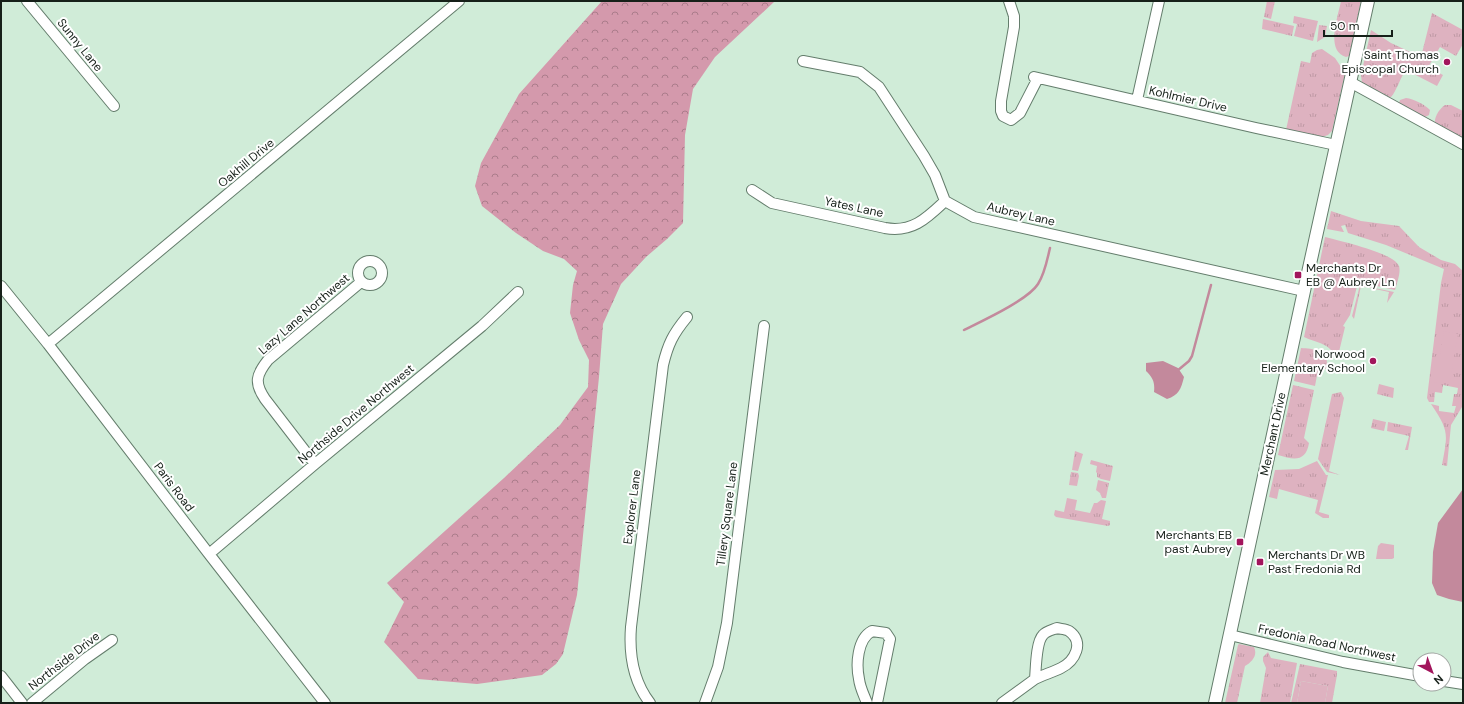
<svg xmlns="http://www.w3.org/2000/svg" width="1464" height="704" font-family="'DM Sans',sans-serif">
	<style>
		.grass { fill: url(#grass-tufts) }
		.forest { fill: url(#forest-crowns) }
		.green { fill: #deb2c0 }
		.water { fill: #c3899c }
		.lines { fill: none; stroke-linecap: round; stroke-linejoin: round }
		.stream { stroke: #c3899c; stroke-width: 2.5 }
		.minor-casing { stroke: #647d6c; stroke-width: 12 }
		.major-casing { stroke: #647d6c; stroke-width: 14 }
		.minor { stroke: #fff; stroke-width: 10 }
		.major { stroke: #fff; stroke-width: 12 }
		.poi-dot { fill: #a2155c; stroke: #fff; stroke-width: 1.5 }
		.labels { text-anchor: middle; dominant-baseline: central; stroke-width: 4; stroke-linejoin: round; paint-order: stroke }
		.street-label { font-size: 12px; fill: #162019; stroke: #fff }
		.poi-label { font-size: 12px; fill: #162019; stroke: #fff; text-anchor: end }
	</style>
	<defs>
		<pattern id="grass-tufts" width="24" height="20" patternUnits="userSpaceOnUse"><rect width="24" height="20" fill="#deb2c0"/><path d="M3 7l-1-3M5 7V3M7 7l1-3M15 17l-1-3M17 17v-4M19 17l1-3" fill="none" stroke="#be99a4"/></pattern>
		<pattern id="forest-crowns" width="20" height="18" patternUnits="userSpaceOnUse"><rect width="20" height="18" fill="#d499ac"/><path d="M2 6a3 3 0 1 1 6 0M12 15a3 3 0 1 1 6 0" fill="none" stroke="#ab7c8b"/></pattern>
	</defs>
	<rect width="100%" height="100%" fill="#d0ecd8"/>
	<path class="grass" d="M1267 1H1275L1271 19 1264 17Z
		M1341 1H1361L1349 56 1346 57C1325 51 1338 17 1341 1Z
		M1432 13 1463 30V44L1456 56 1440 47 1427 69 1437 75 1439 73 1443 75 1437 86 1406 70C1401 76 1396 92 1391 97H1389L1362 83 1361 75 1371 30 1391 43 1421 57Z
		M1294 16 1318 21 1313 41 1294 36 1297 24 1293 23Z
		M1263 19 1294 26 1292 36 1262 29Z
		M1319 25 1327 26 1325 37 1317 42Z
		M1322 49 1335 58 1345 73 1332 131 1328 135 1322 137 1286 130 1301 61 1310 63 1312 53 1317 50Z
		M1406 98C1414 99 1424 104 1430 110L1429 115 1425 117 1399 103 1400 100Z
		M1445 105H1451L1463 111V139L1435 123C1434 117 1440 108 1445 105Z
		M1331 211 1361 221 1399 226 1419 247 1441 260 1455 264 1463 271V375L1462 407 1451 425 1447 466 1442 465C1448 433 1449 431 1431 404L1439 406V411L1454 413 1456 406H1452L1454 394H1457L1458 388 1443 385 1442 393 1435 392 1434 402H1429L1427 398 1441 283 1444 269 1386 245 1348 233 1345 225 1341 226 1344 232H1343L1327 229Z
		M1325 237C1340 241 1394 253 1399 266 1401 272 1397 283 1395 290L1358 282 1350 315 1343 326 1345 327 1338 356H1335C1328 342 1316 343 1304 337Z
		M1360 285 1394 292 1387 303 1389 292 1361 286 1354 319 1352 316Z
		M1301 348C1315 349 1331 350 1326 369L1319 365 1315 386 1294 381Z
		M1379 384 1394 388 1393 398 1377 394Z
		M1293 385 1314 390 1304 438 1309 443C1306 462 1294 460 1278 455Z
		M1341 392 1344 398 1329 471 1340 475 1327 472 1318 459 1332 394Z
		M1373 419 1386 422 1384 431 1371 428Z
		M1388 422 1412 427 1408 450H1405L1409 436 1387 431Z
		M1075 451 1083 454 1078 471 1072 470Z
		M1091 460 1113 466 1110 481 1101 479 1097 477V473L1096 472 1097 466 1090 464Z
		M1317 461 1326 475H1328L1319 512 1329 515V518H1323L1315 513 1318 500 1279 489 1277 499 1269 497 1275 470 1299 469Z
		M1071 472 1078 473 1079 476 1077 486 1069 485Z
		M1098 480 1109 483 1106 498H1102L1100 493 1096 490Z
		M1067 498 1077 500 1075 510 1090 513 1094 503H1097L1101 500 1106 501 1102 519 1110 521V525L1108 526 1056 517 1054 515 1055 510 1064 512Z
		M1239 644 1254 647C1258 655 1252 662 1245 666L1237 703H1225L1238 645Z
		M1268 652 1271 658 1297 663 1290 703H1260L1266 668 1263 661V657Z
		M1300 664 1337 671V675L1332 703H1325L1328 686 1301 681 1297 703H1291Z"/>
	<path class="forest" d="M602 1 774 2 715 57 693 89 685 135 683 223 667 239 646 257 621 284 603 324 599 377 577 595 563 654 556 664 542 675 477 684 418 679 384 642 404 602 387 583 504 478 560 425 588 387 589 360 579 340 570 313 573 285 577 271 564 259 543 251 516 233 482 206 475 186 481 163 519 94Z"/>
	<path class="green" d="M1444 331 1458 334 1450 381 1449 383 1431 382 1430 380 1433 358 1440 354Z
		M1381 543 1394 545V558L1392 559H1376L1378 546Z
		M1301 681 1328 686 1325 703H1297Z"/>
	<path class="water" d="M1163 361 1178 368 1184 377C1181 389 1179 395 1167 399L1154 392C1155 382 1153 378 1146 371V363Z
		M1463 489V602L1449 599 1437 595 1432 583 1433 552 1438 523Z"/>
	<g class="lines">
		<path class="stream" d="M964 330C982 321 1028 300 1038 284 1045 273 1047 260 1050 248
			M1177 371 1189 361 1192 356 1211 285"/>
		<g class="minor-casing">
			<path id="minor" d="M27 1 114 106
				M1009 1 1014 16V27L1001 101V111L1003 116 1011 120 1020 113 1038 78
				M803 61 860 72 879 87 924 156 935 175 945 201 974 217 1304 291
				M1034 77 1256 128 1336 145
				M1350 82 1463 144
				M1137 100 1159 1
				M752 190 772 203 885 228C912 233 927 218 945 201
				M358 273a12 12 0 1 1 24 0a12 12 0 1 1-24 0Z
				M1 286 48 344 209 554 325 703
				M48 344 459 1
				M315 464 265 399C254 383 256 375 268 360L361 282
				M209 554 315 464 482 326 518 292
				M1057 628C1060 629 1066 629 1069 631 1085 642 1075 661 1061 668 1053 672 1043 675 1035 679 1036 668 1036 642 1043 635 1046 631 1052 630 1057 628Z
				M1230 635 1343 662 1420 676
				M1 676 22 703
				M1444 681 1463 684
				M32 703 85 659 112 640
				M650 703C633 681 629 653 631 627L663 365C668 344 673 334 687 317
				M705 703 718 667 727 623 764 326
				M867 703C864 695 860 688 859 679 856 665 857 639 872 631L886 633 890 639 877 703
				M1002 703 1035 679"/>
		</g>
		<g class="major-casing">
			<path id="major" d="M1215 703 1304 291 1368 1"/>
		</g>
		<use href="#minor" class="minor"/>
		<use href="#major" class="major"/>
	</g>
	<g class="poi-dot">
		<circle cx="1447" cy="62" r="4"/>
		<rect x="1294" y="271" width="8" height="8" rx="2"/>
		<circle cx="1373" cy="361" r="4"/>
		<rect x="1236" y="538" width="8" height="8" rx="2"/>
		<rect x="1256" y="558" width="8" height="8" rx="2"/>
	</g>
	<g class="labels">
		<g class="street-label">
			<text transform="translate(80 45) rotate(51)">Sunny Lane</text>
			<text transform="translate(1188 99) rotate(13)">Kohlmier Drive</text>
			<text transform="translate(246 163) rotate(-40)">Oakhill Drive</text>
			<text transform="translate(854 207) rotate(12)">Yates Lane</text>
			<text transform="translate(1021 214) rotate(13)">Aubrey Lane</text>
			<text transform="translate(304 314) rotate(-41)">Lazy Lane Northwest</text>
			<text transform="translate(356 414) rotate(-40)">Northside Drive Northwest</text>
			<text transform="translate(1273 434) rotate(-78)">Merchant Drive</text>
			<text transform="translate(174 487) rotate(53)">Paris Road</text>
			<text transform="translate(632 507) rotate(-83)">Explorer Lane</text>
			<text transform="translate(727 514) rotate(-83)">Tillery Square Lane</text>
			<text transform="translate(1327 643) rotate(12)">Fredonia Road Northwest</text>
			<text transform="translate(64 661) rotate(-38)">Northside Drive</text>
		</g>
		<g class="poi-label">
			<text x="1439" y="55">Saint Thomas<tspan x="1439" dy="14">Episcopal Church</tspan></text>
			<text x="1306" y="268" text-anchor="start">Merchants Dr<tspan x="1306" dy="14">EB @ Aubrey Ln</tspan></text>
			<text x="1365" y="354">Norwood<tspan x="1365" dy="14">Elementary School</tspan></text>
			<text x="1232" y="535">Merchants EB<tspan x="1232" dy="14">past Aubrey</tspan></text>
			<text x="1268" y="555" text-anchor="start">Merchants Dr WB<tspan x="1268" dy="14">Past Fredonia Rd</tspan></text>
		</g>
	</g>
	<rect width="1464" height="704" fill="none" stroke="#162019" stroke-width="4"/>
	<g transform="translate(1432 672) rotate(139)"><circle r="19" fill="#ffffff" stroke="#a2a6a3"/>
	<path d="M0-3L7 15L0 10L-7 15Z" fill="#a2155c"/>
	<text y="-6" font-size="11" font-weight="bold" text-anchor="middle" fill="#162019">N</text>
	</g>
	<path d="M1324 30v6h68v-6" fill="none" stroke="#162019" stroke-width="2"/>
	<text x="1330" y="30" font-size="12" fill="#162019" stroke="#ffffff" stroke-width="3" paint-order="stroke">50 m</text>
</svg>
